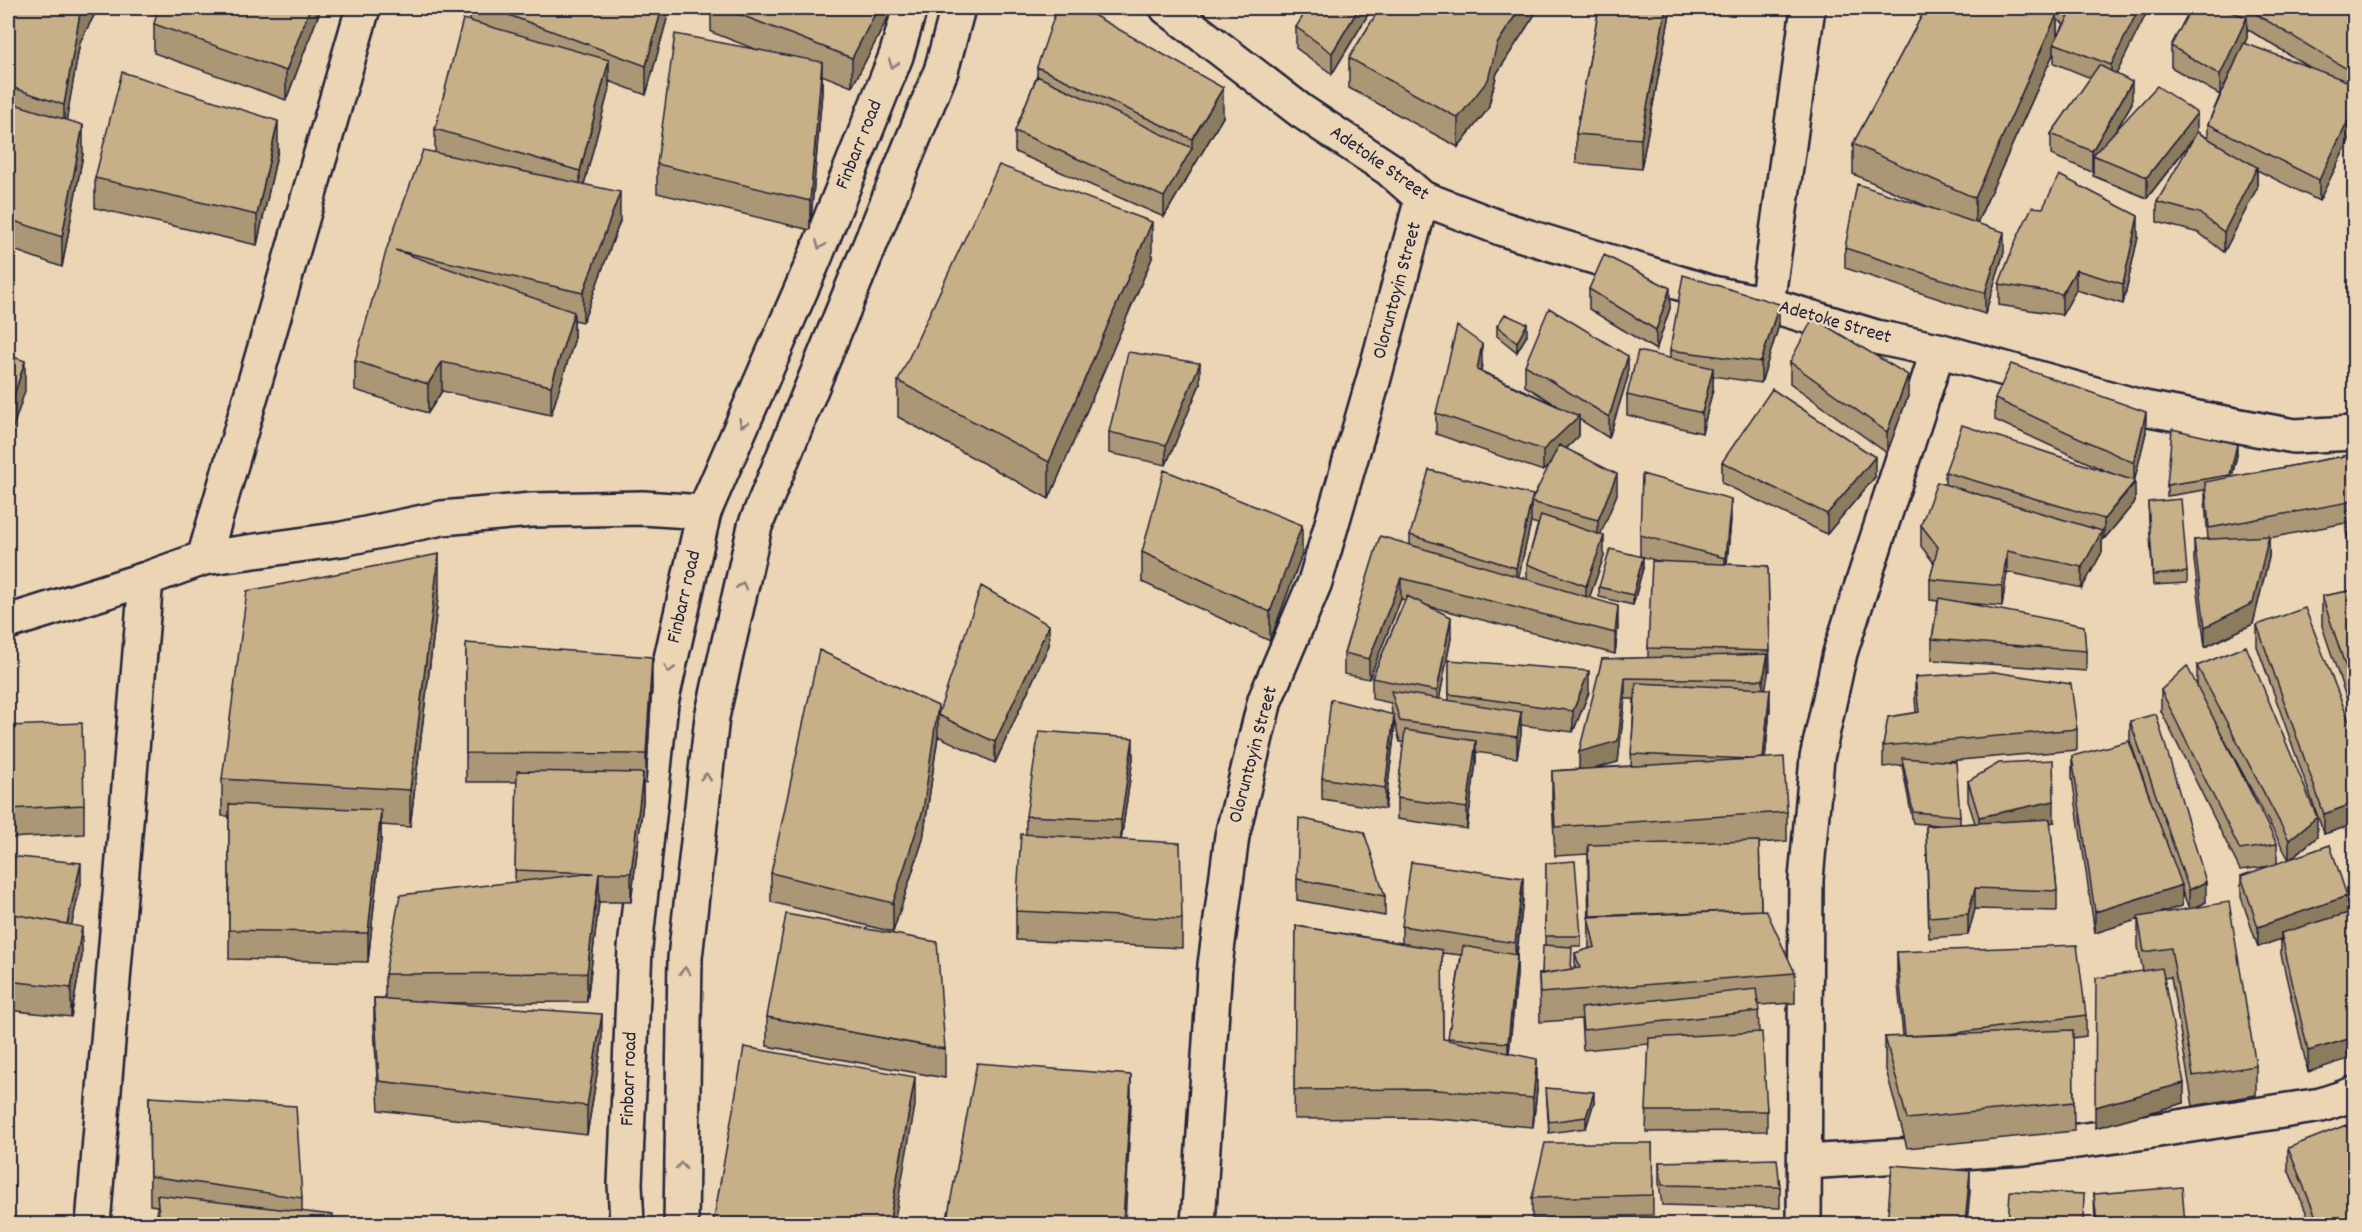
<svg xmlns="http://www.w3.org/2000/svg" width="2362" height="1232" font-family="Dekko,sans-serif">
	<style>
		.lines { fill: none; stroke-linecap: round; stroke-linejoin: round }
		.street-casing { stroke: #22223b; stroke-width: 38 }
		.secondary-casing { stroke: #22223b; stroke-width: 38 }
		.street { stroke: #ebd5b4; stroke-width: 33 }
		.secondary { stroke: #ebd5b4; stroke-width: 33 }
		.wall { fill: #ab9775; stroke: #22223b; stroke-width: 1.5; fill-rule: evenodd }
		.shaded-wall { fill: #8b7b5f; stroke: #22223b; stroke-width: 1.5 }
		.building { fill: #c7b088; stroke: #22223b; stroke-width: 1.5 }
		.oneway { stroke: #867c78 }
		.labels { text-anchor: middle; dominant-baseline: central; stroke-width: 5; stroke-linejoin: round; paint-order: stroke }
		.street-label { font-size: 20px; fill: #22223b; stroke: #ebd5b4 }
	</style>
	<rect width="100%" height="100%" fill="#ebd5b4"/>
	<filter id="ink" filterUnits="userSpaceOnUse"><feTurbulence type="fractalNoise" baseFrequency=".0167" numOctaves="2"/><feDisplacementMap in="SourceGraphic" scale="12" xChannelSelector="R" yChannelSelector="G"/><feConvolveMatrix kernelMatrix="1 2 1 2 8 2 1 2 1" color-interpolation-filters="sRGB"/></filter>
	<g filter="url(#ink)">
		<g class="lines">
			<g class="street-casing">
				<path id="street" d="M1167 8 1301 111 1389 169 1422 198 1503 229 1712 293 1767 304 1876 337 1938 350 2144 408 2294 436 2354 433
					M1767 304 1808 8
					M204 558 363 8
					M8 622 146 579 204 558 342 539 442 518 532 510 643 508 704 512
					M1806 1162 2024 1148 2139 1133 2321 1105 2354 1094
					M93 1224 146 579
					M1198 1224 1215 965 1232 836 1265 700 1315 582 1374 378 1422 198
					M1804 1224 1806 879 1817 758 1840 653 1938 350"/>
			</g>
			<g class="secondary-casing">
				<path id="secondary" d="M627 1224 625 1184 635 948 661 703 704 512 814 260 896 56 910 8
					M681 1224 685 958 712 717 755 526 941 71 958 8"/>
			</g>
			<use href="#street" class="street"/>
			<use href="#secondary" class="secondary"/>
		</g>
		<path class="wall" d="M8 8H98L80 42 66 120 83 154 62 267 8 248Z
			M321 8 286 100 154 53V24Z
			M470 8H670L646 95 609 81V89L584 184 620 221 583 322 574 320V341L551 415 442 391 428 413 355 390V361L435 152V129L470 21Z
			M711 8H893L852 87 822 75V92L810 230 657 193V164L755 49 711 32Z
			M1372 8 1332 74 1296 48V27Z
			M1380 8H1539L1497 73 1488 109 1458 147 1349 88V58Z
			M1599 8H1671L1641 169 1576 163V134Z
			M1926 8H2149L2116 74 2132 103 2117 129 2197 132 2208 138V124L2220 95 2171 67V46L2191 8H2221V9L2227 11V8H2355V128L2319 201 2257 170V188L2224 252 2199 233 2157 222V202L2195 137 2147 198 2093 176V170L2092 172 2051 155V134L2091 78 2054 63V52L1977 223 2004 252 1985 314 1845 268V248L1933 209 1853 174V144ZM2057 19 2064 24 2057 36ZM2247 29 2311 68 2244 44 2247 38Z
			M1037 67 1223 117 1164 217 1015 152V131L1037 76Z
			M278 150 257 245 95 208V178Z
			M2138 237 2123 304 2076 290 2062 315 1999 305V284Z
			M1152 258 1049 499 898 417V381Z
			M1589 289 1670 308 1656 350 1589 309Z
			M1779 325 1761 383 1713 376V389L1702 433 1627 415V395L1670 358V350Z
			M1497 326 1527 335 1517 352 1497 336Z
			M1790 362 1908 396 1887 453 1790 383Z
			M1482 364 1481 371 1558 406 1525 386V365L1628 376 1609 438 1579 419V436L1566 449 1617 494 1600 534 1604 556 1589 598 1618 627 1615 654 1428 606 1451 638 1439 699 1449 701V660L1589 692 1573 732 1521 725V733L1517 758 1476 752V762L1467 829 1397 819V798L1404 742H1400L1394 720V736L1385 809 1322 799V778L1392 715 1391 703 1372 699V678L1405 600 1401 599 1369 679 1344 674V653L1410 545V535L1533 498 1550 465 1543 471 1436 434V413ZM1531 522 1538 524 1527 564V579L1518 577Z
			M1200 384 1166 465 1109 453V432Z
			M1995 399 2146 432 2134 481 2135 502 2104 539H2102V552L2082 588 2007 572 2002 606 1964 603 2086 651V671L1932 660V639L1938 601 1930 600V579L1934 563 1921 546V525L1945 485V472L2110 473 1995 420Z
			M2355 454V580L2346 531V523L2269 538V557L2253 624 2205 647 2194 560V540L2208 539 2205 503V490L2167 496V485L2237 455 2232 477Z
			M1722 462 1875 477 1827 534 1722 483Z
			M2148 502 2187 572V583L2153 585Z
			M1731 520 1727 564 1768 566 1770 671H1768L1765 689 1770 709 1765 758 1787 812V841L1759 843 1761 910 1795 973V1003L1758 1005 1759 1032 1767 1111V1131L1646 1132 1649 1044 1583 1050 1581 1019 1540 1022 1539 974H1542L1545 946 1546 863 1581 936V946H1571V969L1575 968V953L1589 949 1588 854 1555 856 1552 800V771L1579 769 1602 659 1648 658V648L1662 562 1640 556V535ZM1625 699H1634L1631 766 1594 768 1618 762Z
			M8 540 9 550V571H8Z
			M1142 552 1302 554 1270 641 1142 582Z
			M1643 568 1633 605 1599 597V587Z
			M439 590 410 827 381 825V839L368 962 229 959V816H222V779Z
			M2355 590V724L2322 626V596Z
			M2257 625 2355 736V824L2324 834 2257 646Z
			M466 643 652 686 646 783H643V802L631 902H599L587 1002 446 1003 602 1043 587 1135 379 1110 374 1027V998H385V974L515 882 517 782H466Z
			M1049 645 995 763 938 736 923 839 893 932 771 902V873L938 715Z
			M2197 666 2317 837 2291 859 2330 845 2308 1072 2281 954V939L2258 947 2241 897V876L2271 866 2240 870 2161 711V690L2197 685ZM2211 714 2289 860 2277 864V844Z
			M1915 677 2077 729V750L1948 761 1960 816V824L1975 823 1968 801V781L2054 822 2050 823 2057 891V911L1975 909 1968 935 1929 938 1926 826 1938 825 1913 823 1902 765 1883 767V746L1916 712 1915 697Z
			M2130 721 2206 902 2195 908 2256 1066V1095L2193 1106 2171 977 2164 978 2184 1103 2095 1128 2143 971 2138 947V919L2095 933 2072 777V756L2150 798 2130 741ZM2182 890 2189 909 2152 915 2182 906Z
			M8 726 84 805V834L8 838Z
			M1133 758 1121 840 1182 919V948L1016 940V911L1026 835V816Z
			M8 856 81 884 71 925 82 956 71 1017 8 1010Z
			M1297 879 1385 896V916L1297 900Z
			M1523 899 1517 955V975L1509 1053 1537 1089 1533 1127 1426 1118 1294 1119 1296 926 1402 943V926ZM1442 953 1461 955 1448 1040 1443 1039Z
			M1897 952 2086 1015V1036L2073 1038 2074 1131 1907 1148 1885 1066V1037L1903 1036 1897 973Z
			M767 1017 945 1049V1078L767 1046Z
			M1546 1088 1594 1102 1586 1128 1549 1133Z
			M149 1097 302 1198V1211L333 1224H157V1206L150 1205Z
			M1652 1143 1653 1215 1532 1219V1198Z
			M2288 1148 2355 1224H2311L2288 1169Z
			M1659 1162 1780 1187V1208L1662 1205 1659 1183Z
			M2094 1194 2185 1224H2095Z"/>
		<path class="shaded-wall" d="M83 8H98L80 42 64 134V105L80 13Z
			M310 8H321L286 100V71Z
			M662 8H670L646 95V66Z
			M878 8H893L852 87V58Z
			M1359 8H1372L1332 74V53Z
			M1520 8H1539L1497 73 1488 109 1458 147V118L1497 44Z
			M1666 8H1671L1641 169V139Z
			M2067 8H2077L2067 25Z
			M2139 8H2149L2111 85V65Z
			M2057 14V44L2054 43V52L1975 227V198Z
			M2247 17V38L2220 95V75Z
			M609 60V89L580 200V171Z
			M822 62V92L810 230V201Z
			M2132 82V103L2100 158 2093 155V170L2092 172V151Z
			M1223 88V117L1164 217V197L1192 148V139Z
			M2355 107V128L2319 201V180Z
			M2197 113V133L2147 198V177Z
			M278 121V150L257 245V215Z
			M83 125V154L62 267V237Z
			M2257 167V188L2224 252V232Z
			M620 192V221L583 322V293Z
			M2138 216V237L2123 304V284Z
			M1152 222V258L1049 499V462Z
			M2004 232V252L1985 314V293Z
			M2076 270V290L2062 315V294Z
			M1670 288V308L1656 350V330Z
			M1779 304V325L1761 383V362Z
			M574 312V341L551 415V386Z
			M1527 324V335L1517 352V342Z
			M1482 344V364L1477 391V370Z
			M1628 356V376L1609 438V417Z
			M25 361V391L8 443V414Z
			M442 362V391L428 413V384Z
			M1200 363V384L1166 465V445Z
			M1713 368V389L1702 433V413Z
			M1908 375V396L1887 453V432Z
			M2146 412V432L2134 483 2135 481V502L2104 539V519L2134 484V463Z
			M1579 416V436L1543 471V450Z
			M2237 444V455L2230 485V475Z
			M1875 457V477L1827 534V514Z
			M1617 474V494L1598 541V520Z
			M1731 499V520L1725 578V558Z
			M1531 502V522L1516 589V568Z
			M1302 525V554L1270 641V612Z
			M2102 531V552L2082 588V567Z
			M1604 536V556L1586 607V586Z
			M2269 536V557L2253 624 2205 647V627Z
			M2007 551V572L2002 606V586Z
			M439 554V590L410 827V790Z
			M1643 557V568L1633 605V595Z
			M1401 578V599L1369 679V659Z
			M1618 606V627L1615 654V633Z
			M1451 617V638L1437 711V691Z
			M1049 625V645L995 763V742Z
			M1768 654V675L1763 701V680Z
			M652 657V686L646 783V754Z
			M1589 671V692L1573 732V711Z
			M1625 678V699L1618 762 1579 773V752Z
			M1770 689V709L1763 780V759Z
			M938 706V736L923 839 893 932V903Z
			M1521 712V733L1517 758V737Z
			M1394 715V736L1385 809V788Z
			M1133 738V758L1121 841V820Z
			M1476 741V762L1467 829V808Z
			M643 773V802L631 902V873Z
			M2054 801V822L1979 837V817Z
			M2355 803V824L2324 834V814Z
			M381 810V839L368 962V933Z
			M2317 817V837L2289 860V840Z
			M81 863V884L66 950V929Z
			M599 873V902L587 1002V973Z
			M1523 878V899L1515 964V943Z
			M2206 882V902L2189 911V890Z
			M2182 885V906L2095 933V912Z
			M1975 888V909L1968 935V914Z
			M2347 896V916L2281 933V939L2258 947V927Z
			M82 927V956L71 1017V988Z
			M1517 955V975L1508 1063V1043Z
			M602 1014V1043L587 1135V1106Z
			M2355 1037V1057L2308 1072V1051Z
			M1537 1059V1089L1533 1127V1098Z
			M1131 1075V1105L1125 1224H1123Z
			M915 1077V1106L894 1224H889Z
			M2184 1083V1103L2095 1128V1107Z
			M1594 1092V1102L1586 1128V1117Z
			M1970 1171V1192L1967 1224H1965Z"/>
		<path class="building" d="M8 8H83L80 13 64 105 8 86Z
			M158 8H310L286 71 154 24Z
			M490 8H662L646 66Z
			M723 8H878L852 58Z
			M1057 8H1081L1223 88 1192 139 1037 67Z
			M1308 8H1359L1332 53 1296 27Z
			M1380 8H1520L1497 44 1488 80 1458 118 1349 58Z
			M1599 8H1666L1641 139 1576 134Z
			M1926 8H2044L2057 14 1975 198 1853 144Z
			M2074 8H2139L2111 65 2054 43Z
			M2191 8H2217L2247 17 2220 75 2171 46Z
			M2246 8H2351L2355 9V74Z
			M463 19 609 60 580 171 435 129Z
			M675 34 822 62 810 201 657 164Z
			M2244 43 2355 84V107L2319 180 2208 124Z
			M2099 65 2132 82 2092 151 2051 134Z
			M122 72 278 121 257 215 95 178Z
			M1037 76 1192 148 1164 197 1015 131Z
			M2157 86 2197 113 2147 177 2093 155Z
			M8 102 83 125 62 237 8 219Z
			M2197 132 2257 167 2224 232 2199 213 2157 202Z
			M423 150 620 192 583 293 395 250 574 312 551 386 442 362 428 384 355 361 387 248Z
			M999 165 1152 222 1049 462 898 381Z
			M2059 175 2138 216 2123 284 2076 270 2062 294 1999 284 2016 240 2032 207 2043 208Z
			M1857 184 2004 232 1985 293 1845 248Z
			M1604 255 1670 288 1656 330 1589 289Z
			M1683 275 1779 304 1761 362 1670 350Z
			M1549 308 1628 356 1609 417 1525 365Z
			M1505 314 1527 324 1517 342 1497 326Z
			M1813 318 1908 375 1887 432 1790 362Z
			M1457 326 1482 344 1477 370 1579 416 1543 450 1436 413Z
			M1638 351 1713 368 1702 413 1627 395Z
			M1128 352 1200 363 1166 445 1109 432Z
			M8 355 25 361 8 414Z
			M2011 364 2146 412 2134 463 1995 399Z
			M1772 389 1875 457 1827 514 1722 462Z
			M1962 425 2135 481 2104 519 1945 472Z
			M2172 429 2237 444 2230 475 2167 485Z
			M1559 445 1617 474 1598 520 1531 502 1516 568 1410 535 1429 470 1533 495 1531 502Z
			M2355 454V501L2209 528 2205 482Z
			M1164 470 1302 525 1270 612 1142 552Z
			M1642 474 1731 499 1725 558 1640 535Z
			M1937 482 2102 531 2082 567 2007 551 2002 586 1930 579 1938 547 1921 525Z
			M2181 499 2187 572 2153 575 2148 502Z
			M2355 509V559H2354L2346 511Z
			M1541 515 1604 536 1586 586 1527 564Z
			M1380 536 1618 606 1615 633 1401 578 1369 659 1344 653Z
			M2269 536 2253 603 2205 627 2194 540Z
			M1610 549 1643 557 1633 595 1599 587Z
			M439 554 410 790 222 779 247 591Z
			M1652 561 1768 566 1770 651 1648 648Z
			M981 586 1049 625 995 742 938 715Z
			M2355 590V695L2322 596Z
			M1407 596 1451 617 1437 691 1372 678Z
			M1939 598 2084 626 2086 651 1932 639Z
			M2305 608 2355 736V803L2324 814 2257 625Z
			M466 643 652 657 646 754 466 753Z
			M2246 646 2317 817 2289 840 2197 666Z
			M819 650 938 706 923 810 893 903 771 873Z
			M1768 654 1763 680 1625 678 1618 741 1579 752 1602 659Z
			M1449 660 1589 671 1573 711 1449 694Z
			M2187 666 2277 844 2240 850 2161 690Z
			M1995 672 2071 684 2077 729 1883 746 1888 717 1919 712 1915 677Z
			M1636 683 1770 689 1763 758 1750 759 1631 754Z
			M1391 691 1521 712 1517 737 1400 721Z
			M1331 699 1394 715 1385 788 1322 778Z
			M2156 714 2206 882 2189 890 2130 721Z
			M82 723 84 805 8 809V726Z
			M1405 730 1476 741 1467 808 1397 798Z
			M1039 731 1133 738 1121 820 1026 816Z
			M2129 741 2182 885 2095 912 2072 756Z
			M1784 757 1787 812 1555 827 1552 771Z
			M1902 758 1956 762 1960 816 1913 812Z
			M2053 760 2054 801 1979 817 1968 781 1999 763Z
			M517 771 643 773 631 873H599L587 973 385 974 400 895 594 873 515 870Z
			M229 804 381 810 368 933 229 930Z
			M1299 818 1364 832 1385 896 1297 879Z
			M2050 819 2057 891 1975 888 1968 914 1929 917 1926 826Z
			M1021 834 1180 843 1182 919 1016 911Z
			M1759 841 1761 910 1590 916 1588 845Z
			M2330 845 2347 896 2258 927 2241 876Z
			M8 856 81 863 67 924 8 913Z
			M1575 861 1581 936H1545L1546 863Z
			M1411 862 1523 878 1515 943 1402 926Z
			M2229 902 2256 1066 2193 1076 2171 948 2144 952 2138 917Z
			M1766 910 1795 973 1540 993 1539 974 1580 968 1575 953 1595 947 1588 917Z
			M2352 912 2355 917V1037L2308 1051 2281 933Z
			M8 913 82 927 71 988 8 981Z
			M786 914 937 942 945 1049 767 1017Z
			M1296 926 1442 950 1443 1039 1537 1059 1533 1098 1426 1089 1294 1090Z
			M1543 945 1572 947 1571 969 1542 974Z
			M2077 945 2086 1015 1949 1034 1905 1036 1897 952Z
			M1463 946 1517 955 1508 1043 1448 1038Z
			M2162 968 2184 1083 2095 1107 2096 978Z
			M1756 989 1759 1011 1583 1030 1581 1008Z
			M374 998 602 1014 587 1106 379 1081Z
			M2073 1030 2074 1102 1907 1119 1885 1037Z
			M1762 1032 1767 1111H1646L1649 1038Z
			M744 1047 915 1077 889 1224H713Z
			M977 1063 1131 1075 1123 1224H946Z
			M1546 1088 1594 1092 1586 1117 1549 1122Z
			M149 1097 296 1106 302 1198 150 1176Z
			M2346 1125 2355 1147V1224H2319L2288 1148Z
			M1545 1143H1652L1653 1195 1532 1198Z
			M1777 1159 1780 1187 1662 1185 1659 1162Z
			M1892 1165 1970 1171 1965 1224H1887Z
			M2182 1187 2185 1224H2097L2094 1194Z
			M2010 1191 2084 1194 2083 1224H2008Z
			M157 1195 333 1215 332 1224H160Z"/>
		<defs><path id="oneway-chevron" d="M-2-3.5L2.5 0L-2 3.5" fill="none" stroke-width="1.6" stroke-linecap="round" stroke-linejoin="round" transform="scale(1.5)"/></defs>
		<g class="oneway">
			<use href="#oneway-chevron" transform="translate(893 64) rotate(111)"/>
			<use href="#oneway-chevron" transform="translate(820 245) rotate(112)"/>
			<use href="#oneway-chevron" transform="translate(743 423) rotate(114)"/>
			<use href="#oneway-chevron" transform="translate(742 586) rotate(-77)"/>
			<use href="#oneway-chevron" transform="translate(669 669) rotate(103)"/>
			<use href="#oneway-chevron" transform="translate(706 777) rotate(-84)"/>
			<use href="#oneway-chevron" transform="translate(685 971) rotate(-89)"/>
			<use href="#oneway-chevron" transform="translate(681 1166) rotate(-89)"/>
		</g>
	</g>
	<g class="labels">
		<g class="street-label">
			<text transform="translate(860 145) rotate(-68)">Finbarr road</text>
			<text transform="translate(1379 164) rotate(35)">Adetoke Street</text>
			<text transform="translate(1398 291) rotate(-75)">Oloruntoyin Street</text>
			<text transform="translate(1835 323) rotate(16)">Adetoke Street</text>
			<text transform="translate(685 597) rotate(-77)">Finbarr road</text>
			<text transform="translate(1254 755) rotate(-75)">Oloruntoyin Street</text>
			<text transform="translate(630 1079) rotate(-88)">Finbarr road</text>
		</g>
	</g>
	<rect width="2362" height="1232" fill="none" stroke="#ebd5b4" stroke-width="30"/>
	<rect x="15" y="15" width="2332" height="1202" fill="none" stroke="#22223b" stroke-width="2" filter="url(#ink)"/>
</svg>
